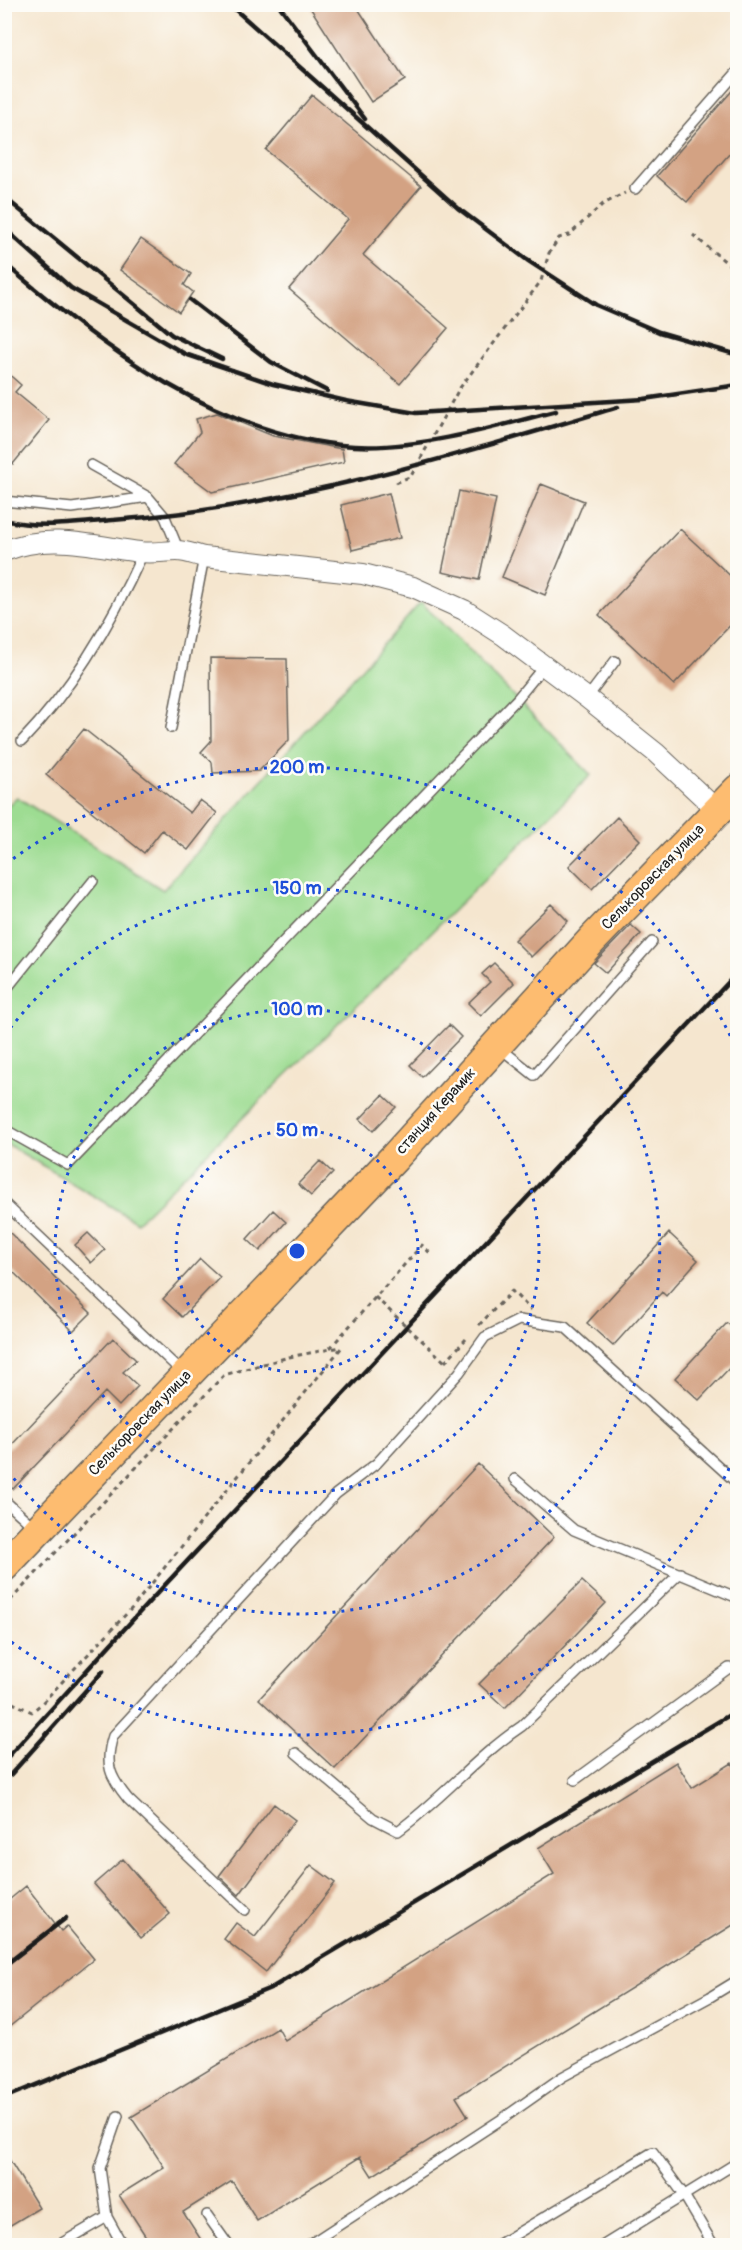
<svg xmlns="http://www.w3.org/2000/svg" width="742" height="2250" font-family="Pangolin,sans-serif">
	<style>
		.green { fill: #9ddc92; stroke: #5c7c57; stroke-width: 1.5 }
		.building { fill: #d3a283 }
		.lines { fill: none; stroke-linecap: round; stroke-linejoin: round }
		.lane-casing { stroke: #68635b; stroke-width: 12 }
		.street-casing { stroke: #68635b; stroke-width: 22 }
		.primary-casing { stroke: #68635b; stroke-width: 33 }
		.path { stroke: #68635b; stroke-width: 3; stroke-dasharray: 4.5 4.5; stroke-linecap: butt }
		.lane { stroke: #fff; stroke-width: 9 }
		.street { stroke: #fff; stroke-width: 20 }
		.primary { stroke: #fdbc6f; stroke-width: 30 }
		.rail { stroke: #1c1c1c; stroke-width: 4.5 }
		.path-bridge { stroke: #68635b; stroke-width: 3; stroke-dasharray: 4.5 4.5; stroke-linecap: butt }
		.ring { fill: none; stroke: #1d4ed8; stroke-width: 3; stroke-dasharray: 3 6 }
		.labels { text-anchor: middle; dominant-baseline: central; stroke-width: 5; stroke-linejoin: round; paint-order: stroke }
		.street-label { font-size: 15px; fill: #1c1c1c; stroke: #fdfcf7 }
		.centre { fill: #1d4ed8; stroke: #fdfcf7; stroke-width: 3 }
		.ring-label { font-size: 18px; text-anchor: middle; font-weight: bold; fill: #1d4ed8; stroke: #fdfcf7; stroke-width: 5; stroke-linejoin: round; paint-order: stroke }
	</style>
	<rect width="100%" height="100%" fill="#fdfcf7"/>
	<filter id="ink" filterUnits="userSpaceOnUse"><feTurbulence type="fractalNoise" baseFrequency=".0167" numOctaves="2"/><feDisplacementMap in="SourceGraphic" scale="12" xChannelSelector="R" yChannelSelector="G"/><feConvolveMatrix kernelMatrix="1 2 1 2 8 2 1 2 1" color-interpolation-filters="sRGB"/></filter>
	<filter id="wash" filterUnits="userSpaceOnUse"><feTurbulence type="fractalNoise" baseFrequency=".008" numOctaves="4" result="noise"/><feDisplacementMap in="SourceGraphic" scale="24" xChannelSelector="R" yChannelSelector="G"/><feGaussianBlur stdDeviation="1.35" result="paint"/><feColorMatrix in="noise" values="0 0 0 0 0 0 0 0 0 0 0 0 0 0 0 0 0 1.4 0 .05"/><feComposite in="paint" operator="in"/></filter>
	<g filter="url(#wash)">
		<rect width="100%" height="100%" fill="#f5e6cf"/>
		<path class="green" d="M421 602 591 775 137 1222 5 1143 4 809 17 797 163 890Z"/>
		<g id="blocks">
			<path class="building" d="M318 4H355L405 80 371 102 311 9Z
				M738 84V144L687 202 657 176Z
				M312 95 421 186 363 255 448 328 400 384 289 289 348 219 266 150Z
				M141 239 191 274 184 285 193 292 179 312 120 270Z
				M4 370 21 385 15 392 49 420 13 464 4 457Z
				M217 413 273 436 342 449 344 462 212 492 174 464 200 432 196 419Z
				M541 484 584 501 545 595 502 577Z
				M459 491 496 499 479 580 442 572Z
				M389 493 400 538 352 550 341 505Z
				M680 529 738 583V617L674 685 599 615Z
				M210 658 287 659 289 740 259 771 213 773 212 762 201 752 211 741Z
				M84 729 190 813 200 800 217 813 188 850 162 830 144 853 46 775Z
				M617 817 640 840 592 889 569 866Z
				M551 904 568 921 531 957 514 940Z
				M631 925 641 934 606 973 594 963Z
				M494 963 514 983 481 1016 468 1003 490 982 482 974Z
				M449 1025 461 1037 422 1077 410 1065Z
				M383 1095 396 1107 373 1131 360 1119Z
				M320 1161 333 1173 311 1196 298 1184Z
				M273 1210 286 1222 260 1251 247 1239Z
				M4 1227 91 1313 73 1331 4 1263Z
				M88 1233 105 1250 91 1263 75 1245Z
				M669 1233 698 1260 666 1296 662 1292 613 1346 587 1323Z
				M200 1259 220 1277 182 1317 163 1299Z
				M727 1323 738 1332V1359L699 1400 675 1378Z
				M113 1338 136 1360 123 1372 138 1386 119 1406 105 1392 13 1489 4 1481V1453Z
				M478 1464 554 1537 335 1769 259 1699Z
				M582 1581 606 1603 505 1708 479 1684Z
				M676 1762 692 1788 732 1763 738 1771V1922L456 2097 468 2116 372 2176 360 2157 257 2221 232 2181 183 2212 205 2246H152L119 2195 164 2167 131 2117 278 2028 285 2041 554 1874 538 1848Z
				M274 1804 295 1820 239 1895 219 1876Z
				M123 1859 170 1914 141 1938 94 1884Z
				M311 1865 335 1883 266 1972 224 1939 236 1923 255 1937Z
				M26 1886 61 1931 67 1926 94 1959 4 2031V1904Z
				M4 2151 39 2208 4 2229Z"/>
		</g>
	</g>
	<g filter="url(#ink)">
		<use href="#blocks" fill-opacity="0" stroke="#68635b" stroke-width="1.5"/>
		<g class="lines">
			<g class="lane-casing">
				<path id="lane" d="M635 189 738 71
					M91 465 148 497
					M4 501 72 508 148 497 165 517 179 551
					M587 698 615 661
					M171 728 204 557
					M22 741C73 688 113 620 143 553
					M4 992 93 881
					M500 1048 534 1075 652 942
					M4 1129 68 1165 517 699 544 666
					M4 1203 183 1373
					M515 1479 574 1530 738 1598
					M4 1500 36 1529
					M296 1753 373 1818 398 1831C442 1799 477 1756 522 1726L680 1573
					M575 1780 729 1668 738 1670
					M245 1910 128 1799C110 1777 104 1764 113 1736L336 1494 377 1463 459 1373 485 1337 519 1320 565 1327 738 1484
					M118 2116 100 2168 107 2217 123 2246
					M207 2215 229 2246
					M57 2246 107 2217
					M307 2246 505 2117 562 2077 710 1997 738 1980
					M496 2246 653 2152 684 2195 714 2246
					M602 2246 738 2162"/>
			</g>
			<g class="street-casing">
				<path id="street" d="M4 551C49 532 94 546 140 552 152 554 165 551 177 551 186 551 195 555 204 557L363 574 413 587 464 610 503 635 587 698 656 753 718 811"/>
			</g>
			<g class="primary-casing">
				<path id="primary" d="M4 1566 394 1158 593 939 738 790"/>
			</g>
			<path class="path" d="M693 235 738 272
				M396 483 411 476 459 389 541 281 549 253 559 238 569 235 603 204 625 193
				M479 1325 512 1291 531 1310
				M330 1348 422 1245 430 1253
				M445 1362 466 1339
				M4 1607 224 1375 289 1357 341 1347
				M4 1699 32 1712 42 1703 132 1608 342 1347"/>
			<use href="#lane" class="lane"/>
			<use href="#street" class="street"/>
			<use href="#primary" class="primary"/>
			<path class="rail" d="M229 4 459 209 527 260 596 305 659 332 738 355
				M278 4 365 119
				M4 197 172 335 222 359
				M4 228 71 288 185 354 273 384 346 401 416 413 644 399 738 385
				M4 263C104 348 219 437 354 446 417 450 496 427 556 411
				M190 300 271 362 327 391
				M4 520C40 529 76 523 113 520 285 508 454 456 618 407
				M4 1761 149 1602 738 972
				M4 1782 103 1671
				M4 1966 66 1918
				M4 2098 273 1987 738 1710"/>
			<path class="path-bridge" d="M375 1297 445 1362"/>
		</g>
	</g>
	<g class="ring">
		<circle cx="297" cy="1251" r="121"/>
		<circle cx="297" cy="1251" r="242"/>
		<path d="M5 1035A363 363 0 1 1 5 1467"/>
		<path d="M737 1452A484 484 0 0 1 6 1638M6 864A484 484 0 0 1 737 1050"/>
	</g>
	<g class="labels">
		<g class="street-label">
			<text transform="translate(653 877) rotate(-46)">Селькоровская улица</text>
			<text transform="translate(436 1111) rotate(-48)">станция Керамик</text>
			<text transform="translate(140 1423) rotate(-46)">Селькоровская улица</text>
		</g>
	</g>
	<circle cx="297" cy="1251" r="9" class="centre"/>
	<g class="ring-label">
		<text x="297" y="773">200 m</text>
		<text x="297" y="894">150 m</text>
		<text x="297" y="1015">100 m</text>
		<text x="297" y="1136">50 m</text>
	</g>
	<rect width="742" height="2250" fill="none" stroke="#fdfcf7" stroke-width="24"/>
</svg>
